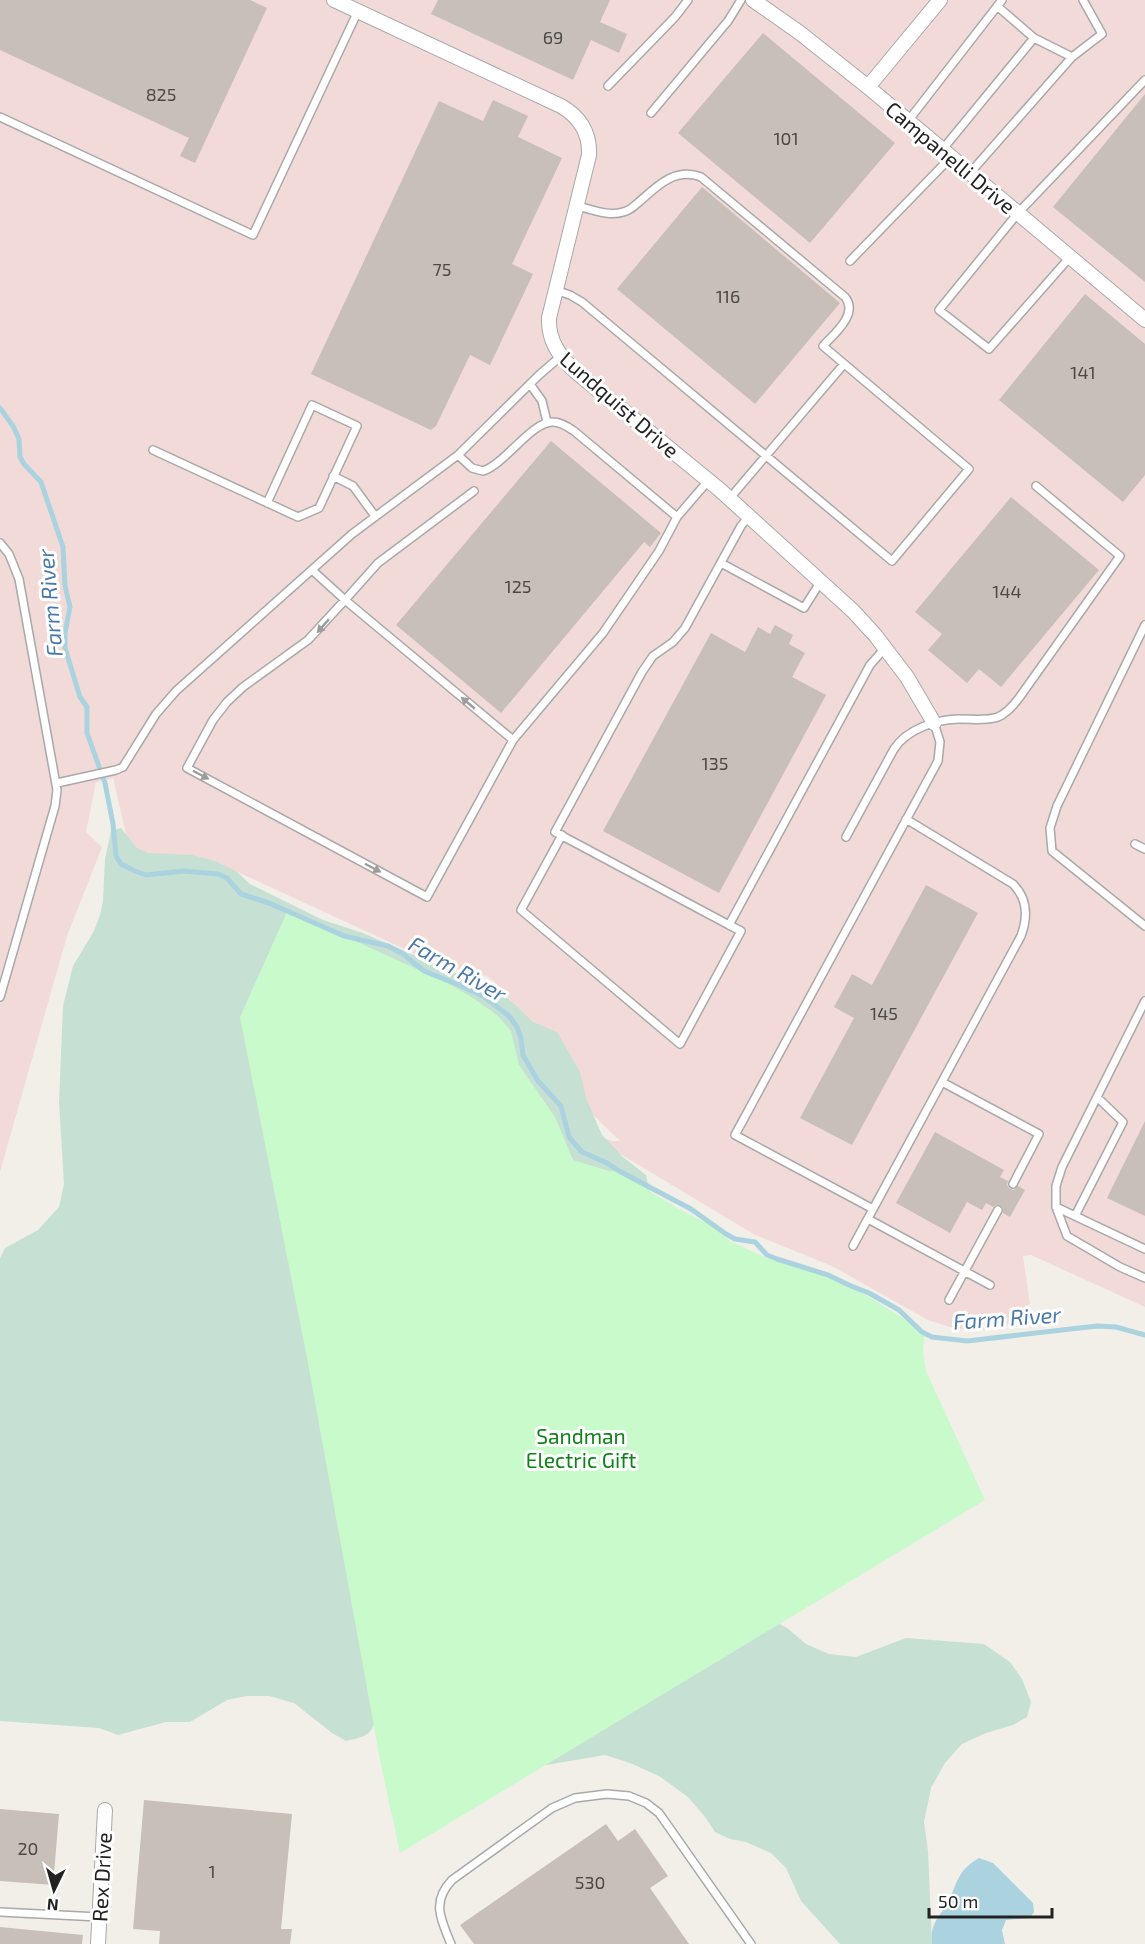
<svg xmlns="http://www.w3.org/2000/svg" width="1145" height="1944" font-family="'Exo 2',sans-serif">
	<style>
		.commercial { fill: #f2dad9 }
		.wetland { fill: #c6e0d4 }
		.park { fill: #c8facc }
		.water { fill: #aad3df }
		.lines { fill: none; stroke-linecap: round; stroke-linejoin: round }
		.stream { stroke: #aad3df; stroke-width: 5 }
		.building { fill: #c7bfb8 }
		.service-casing { stroke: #a9a9a9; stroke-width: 10 }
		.minor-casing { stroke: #a9a9a9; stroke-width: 16 }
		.service { stroke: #fff; stroke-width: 7 }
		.minor { stroke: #fff; stroke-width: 14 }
		.oneway { fill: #9c9c9c }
		.labels { text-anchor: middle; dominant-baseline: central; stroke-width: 6; stroke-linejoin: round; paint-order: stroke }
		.number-label { font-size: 18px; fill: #4b4948 }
		.street-label { font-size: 21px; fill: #222; stroke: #fff }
		.park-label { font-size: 21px; fill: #0c8416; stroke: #fff }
		.water-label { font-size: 22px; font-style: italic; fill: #4a7aab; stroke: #fff }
	</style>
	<rect width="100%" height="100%" fill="#f2efe9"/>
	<path class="commercial" d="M0 0H1145V1307L1031 1255 1023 1256 1030 1304 1023 1309 1028 1312V1317L1008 1325 987 1330 956 1329 928 1320 832 1266 755 1235 612 1149 598 1136 612 1141H620L588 1110 523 1016 494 981 487 976 439 965 231 869 130 851 113 778 96 782 86 832 102 847 67 936 0 1172Z"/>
	<path class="wetland" d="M121 828 137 848 149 853 192 855 215 861 236 871 250 884 323 920 363 933 477 982 509 999 533 1022 557 1032 580 1072 586 1098 602 1135 623 1157 646 1175 652 1202 765 1616 787 1628 806 1644 829 1654 856 1657 906 1638 984 1644 1010 1662 1022 1679 1031 1702 1027 1717 1013 1725 986 1733 962 1744 945 1763 931 1788 924 1822 928 1851 932 1944H840L801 1901 786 1868 771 1853 746 1842 730 1839 715 1832 705 1817 688 1797 659 1776 630 1763 605 1755 546 1765 377 1712C373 1735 368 1736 346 1741L332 1733 294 1703 269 1696H246L227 1700 190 1722H166L118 1735 99 1728 0 1721V1258L5 1248 38 1230 59 1207 64 1184 59 1103 63 1006 73 966 94 931 100 915 103 901 105 859 111 831Z"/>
	<path class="park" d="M287 912 338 933 449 984 470 996 497 1015 511 1031 519 1065 555 1117 573 1160 609 1171 626 1172 652 1193 681 1210 711 1225 730 1241 766 1258 804 1269 841 1283 866 1295 925 1332 923 1350 926 1371 985 1500 400 1853 381 1765 307 1358 240 1017Z"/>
	<path class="water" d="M979 1858 993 1863 1033 1903 1034 1912 1030 1918 1006 1920 1002 1930 1005 1944H932C930 1921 940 1918 949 1900 958 1881 958 1870 979 1858Z"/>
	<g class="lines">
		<path class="stream" d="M0 408 13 426 19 439 20 457 24 464 41 482 63 547 65 586 70 607 65 633V648L80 697 87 707V733L105 783 113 824 116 856 121 864 135 871 146 875 184 871 218 874 227 878 241 894 269 903 344 936 388 946 403 954 424 971 459 985 483 996 509 1016 517 1027 521 1038 523 1055 538 1081 561 1106 569 1137 582 1152 607 1163 619 1171 691 1209 726 1234 735 1239 755 1242 767 1255 777 1259 828 1275 851 1286 869 1293 899 1310 922 1332 932 1337 967 1341 1097 1326 1116 1327 1145 1335"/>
	</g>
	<path class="building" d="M0 0H250L267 8 195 163 180 156 189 138 0 50Z
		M438 0H610L600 22 627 34 619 53 591 40 573 80 431 14Z
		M763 33 895 143 810 243 678 133Z
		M1145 94V282L1053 207Z
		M493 100 528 116 518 137 562 158 512 264 533 274 490 365 470 355 436 426 431 430 311 374 439 101 483 121Z
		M702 187 840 303 755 404 617 289Z
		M1085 294 1145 344V475L1123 502 999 400Z
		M551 441 661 533 650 547 644 542 501 713 396 625Z
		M1011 497 1099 570 1001 687 979 669 967 683 928 650 942 634 915 612Z
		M775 625 793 635 789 644 805 653 792 677 826 695 719 893 603 831 711 633 745 652 758 627 770 634Z
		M926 885 978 913 852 1145 800 1118 854 1018 834 1007 852 974 872 985Z
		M1145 1121V1216L1107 1198Z
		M935 1132 1004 1170 1000 1177 1008 1181 1007 1185 1010 1189 1014 1190 1018 1186 1025 1190 1010 1217 1003 1213V1208L1000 1205H996L993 1207 986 1203 982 1210 967 1202 950 1233 896 1203Z
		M144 1800 292 1814 281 1929H292L290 1944H159L160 1931 133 1929Z
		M0 1809 59 1814 53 1885 0 1881Z
		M606 1824 618 1841 635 1829 668 1876 650 1888 689 1944H474L460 1925Z
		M0 1927 83 1935 82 1944H0Z"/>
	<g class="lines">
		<g class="service-casing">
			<path id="service" d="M997 6 1034 38 1072 57
				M608 86 675 17 688 0
				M651 113 728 21 741 0
				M0 117 253 235 358 11
				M908 121 1002 0
				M942 150 1034 38
				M970 173 1072 57 1102 34 1083 0
				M1070 257 989 349 939 310 1018 213 1145 80
				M850 261 951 157
				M555 290 570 295 582 302 892 561 969 469 823 346C834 334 859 314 845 297L701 177C675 167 657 186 639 202 634 206 630 211 623 212 609 217 591 209 577 206
				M530 384 542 401 547 422
				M153 450 298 517 319 508 357 426 312 405 267 503
				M458 455 472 468 483 471C505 464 532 421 553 422 561 422 568 427 574 431L677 517
				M333 476 353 486 375 516
				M730 498 844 364
				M749 516 741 526 685 628 673 642 653 656 642 672 555 832 729 925 870 665 885 648
				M0 543 9 554 19 579 57 790 55 806 0 997
				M721 563 804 608 821 581
				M312 570 345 600 378 563 474 491
				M1145 625 1057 806 1050 828 1052 851 1145 926
				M513 740 345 600 308 640 243 687 227 702 213 720 187 768 427 897 513 740 603 633 659 551 677 517 708 481
				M57 783 116 770 123 767 156 714 176 691 352 534 458 455 539 375 561 356
				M562 835 521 910 680 1044 741 931 729 925
				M846 837 894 749C907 729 937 719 960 719 973 719 986 721 998 717 1007 713 1013 706 1019 698L1120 556 1036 486
				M1135 844 1145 849
				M1145 1001 1062 1167 1056 1186V1207L1145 1249
				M942 1082 1039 1134 1013 1184
				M1056 1207 1067 1236 1120 1267 1145 1278
				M873 1209 735 1135 938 761 940 742 934 723
				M1075 1216 1123 1122 1097 1097
				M868 1219 990 1285
				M853 1246 1021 936C1028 917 1028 899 1013 884L906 819
				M949 1300 998 1210
				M0 1912 99 1917
				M451 1944C441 1920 431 1902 452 1880L552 1808 575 1798 607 1794 629 1796 646 1803 659 1813 751 1944"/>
		</g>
		<g class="minor-casing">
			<path id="minor" d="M334 0 561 106C580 117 590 133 589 155L549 318C548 340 559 356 575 371L720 490 853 611 875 635 907 677 934 723
				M753 0 800 33 868 87 1145 320
				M868 87 940 0
				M98 1944 105 1810"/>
		</g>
		<use href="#service" class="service"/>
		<use href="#minor" class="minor"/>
	</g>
	<defs><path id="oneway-solid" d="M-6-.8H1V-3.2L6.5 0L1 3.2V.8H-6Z" transform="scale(1.5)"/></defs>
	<g class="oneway">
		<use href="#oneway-solid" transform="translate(323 626) rotate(131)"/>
		<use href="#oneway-solid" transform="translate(468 703) rotate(-140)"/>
		<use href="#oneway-solid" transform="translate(201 775) rotate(28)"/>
		<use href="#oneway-solid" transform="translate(373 868) rotate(28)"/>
	</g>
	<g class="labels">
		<g class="number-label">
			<text x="553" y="37">69</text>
			<text x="161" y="94">825</text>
			<text x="786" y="138">101</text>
			<text x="442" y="269">75</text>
			<text x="728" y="296">116</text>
			<text x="1083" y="372">141</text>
			<text x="518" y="586">125</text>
			<text x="1007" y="591">144</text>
			<text x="715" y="763">135</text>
			<text x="884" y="1013">145</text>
			<text x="28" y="1848">20</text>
			<text x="212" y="1871">1</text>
			<text x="590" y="1882">530</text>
		</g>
		<g class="street-label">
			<text transform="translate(951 157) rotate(40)">Campanelli Drive</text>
			<text transform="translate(620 404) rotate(41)">Lundquist Drive</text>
			<text transform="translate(101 1877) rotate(-87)">Rex Drive</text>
		</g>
		<g class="park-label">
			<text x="581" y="1435">Sandman<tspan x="581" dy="24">Electric Gift</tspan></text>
		</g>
		<g class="water-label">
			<text transform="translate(49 603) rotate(-95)">Farm River</text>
			<text transform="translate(458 968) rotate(30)">Farm River</text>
			<text transform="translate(1007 1317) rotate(-4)">Farm River</text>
		</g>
	</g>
	<g transform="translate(54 1890) rotate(185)" stroke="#ffffff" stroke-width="4.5" paint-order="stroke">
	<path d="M0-4.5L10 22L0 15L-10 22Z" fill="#222222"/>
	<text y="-9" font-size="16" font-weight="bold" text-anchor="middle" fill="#222222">N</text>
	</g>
	<path d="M929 1908v9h123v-9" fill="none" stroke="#222222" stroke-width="3"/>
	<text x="938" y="1908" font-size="18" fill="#222222" stroke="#ffffff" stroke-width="4.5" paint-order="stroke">50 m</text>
</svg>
